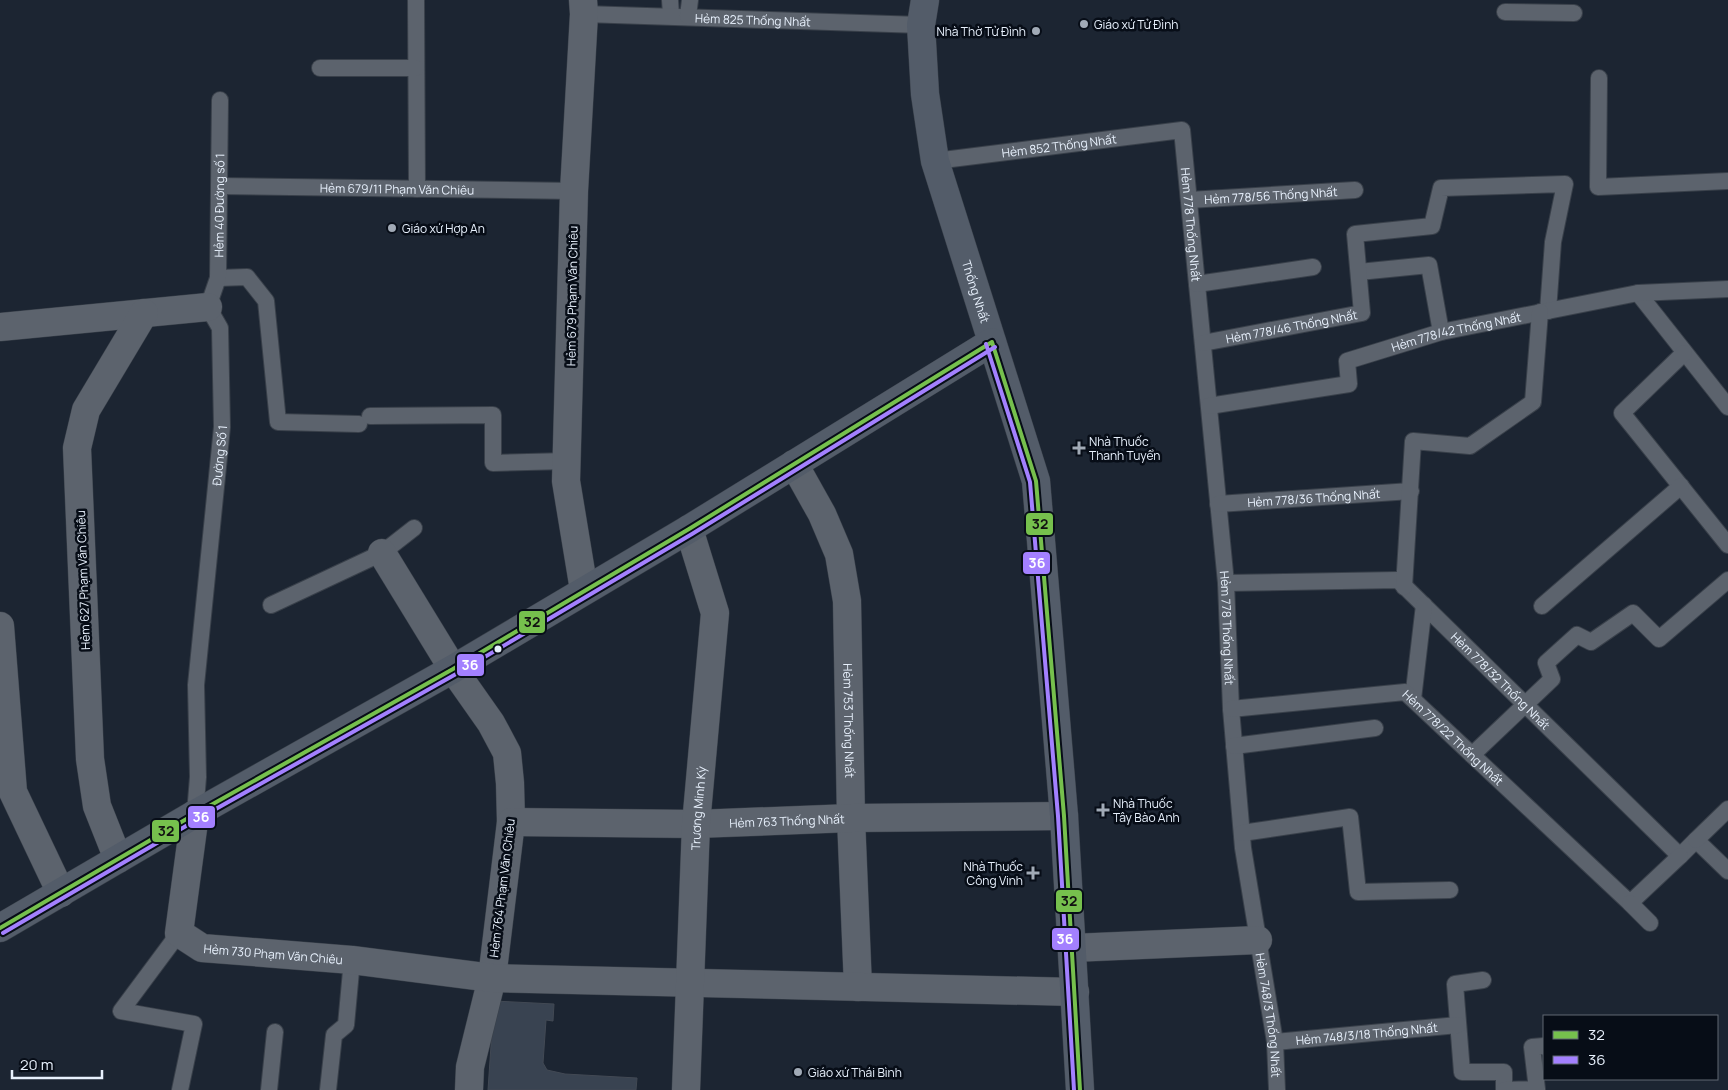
<svg xmlns="http://www.w3.org/2000/svg" width="1728" height="1090" font-family="Manrope,sans-serif">
	<style>
		.building { fill: #394351; stroke: #424954 }
		.lines { fill: none; stroke-linecap: round; stroke-linejoin: round }
		.service-casing { stroke: #39404a; stroke-width: 18 }
		.minor-casing { stroke: #39404a; stroke-width: 29 }
		.secondary-casing { stroke: #39404a; stroke-width: 29 }
		.service { stroke: #5c636d; stroke-width: 16 }
		.minor { stroke: #5c636d; stroke-width: 28 }
		.secondary { stroke: #535c69; stroke-width: 28 }
		.bus-1-casing { stroke: #070d17; stroke-width: 8 }
		.bus-2-casing { stroke: #070d17; stroke-width: 8 }
		.bus-1 { stroke: #76c04d; stroke-width: 4 }
		.bus-2 { stroke: #a380ff; stroke-width: 4 }
		.poi-dot { fill: #a1aab6; stroke: #070d17; stroke-width: 2 }
		.bus-dot { fill: #e8f1fd; stroke: #070d17; stroke-width: 2 }
		.labels { text-anchor: middle; dominant-baseline: central; stroke-width: 5; stroke-linejoin: round; paint-order: stroke }
		.street-label { font-size: 12px; fill: #e8f1fd; stroke: #070d17 }
		.poi-label { font-size: 12px; fill: #e8f1fd; stroke: #070d17; text-anchor: start }
		.line-badge { stroke: #070d17; stroke-width: 2 }
		.badge-label { font-size: 14px; text-anchor: middle; font-weight: bold; fill: #fff }
		.pale-badge-label { font-size: 14px; text-anchor: middle; font-weight: bold; fill: #111 }
	</style>
	<rect width="100%" height="100%" fill="#1c2532"/>
	<path class="building" d="M494 1001 554 1004 553 1021 546 1020 543 1063 547 1070 565 1074 637 1078 636 1090H488Z"/>
	<g class="lines">
		<g class="service-casing">
			<g id="service">
				<path d="M416 0 417 189"/>
				<path d="M670 0 671 15"/>
				<path d="M1505 12 1574 13"/>
				<path id="s1" d="M584 14 921 25"/>
				<path d="M688 16 690 0"/>
				<path d="M320 68H416"/>
				<path d="M1599 78 1598 187 1728 181"/>
				<path id="s2" d="M935 161 1182 130 1226 583 1231 709 1243 848 1275 1042 1277 1090"/>
				<path id="s3" d="M219 186 574 191"/>
				<path id="s4" d="M1189 200 1355 190"/>
				<path d="M1359 272 1429 265 1441 332"/>
				<path d="M218 278 247 277 266 301 278 422 359 424"/>
				<path d="M1197 284 1313 267"/>
				<path d="M1638 293 1728 407"/>
				<path id="s5" d="M1203 343 1362 313 1355 234 1432 226 1441 188 1565 184 1553 242 1548 311"/>
				<path d="M1684 353 1622 413 1728 545"/>
				<path id="s6" d="M1209 406 1349 384 1347 361 1441 332 1638 293 1728 289"/>
				<path d="M370 416 493 415V463L567 461"/>
				<path id="s7" d="M1218 504 1411 491"/>
				<path id="s8" d="M1226 583 1398 580 1680 856 1696 840 1728 871"/>
				<path d="M1404 587 1413 441 1470 446 1533 402 1540 312"/>
				<path d="M271 605 382 553 414 528"/>
				<path d="M1542 606 1681 486"/>
				<path d="M1413 699 1424 605"/>
				<path id="s9" d="M1231 709 1405 692 1630 903 1680 856"/>
				<path d="M1234 746 1375 728"/>
				<path d="M1472 755 1552 679 1546 663 1577 635 1591 642 1633 613 1659 639 1728 580"/>
				<path id="s10" d="M195 814 198 777 196 685 222 427 220 328 208 307 218 278 220 100"/>
				<path d="M1242 833 1350 817 1358 892 1450 890"/>
				<path d="M1696 840 1728 809"/>
				<path d="M1630 903 1650 923"/>
				<path d="M179 933 121 1011 194 1024 180 1090"/>
				<path d="M1483 980 1455 984 1462 1072H1504V1090"/>
				<path id="s11" d="M1275 1042 1458 1025"/>
				<path d="M269 1090 275 1032"/>
				<path d="M328 1090 334 1035 346 1025 352 960"/>
				<path d="M1504 1090 1537 1089 1532 1047 1544 1046"/>
			</g>
		</g>
		<g class="minor-casing">
			<g id="minor">
				<path d="M583 0 584 14 574 191 566 481 584 590"/>
				<path d="M0 327 208 307"/>
				<path id="s12" d="M794 464 822 514 839 554 847 601 851 818 858 987"/>
				<path d="M382 553 453 669 491 723 507 753 510 783 511 822 492 978 470 1067 469 1090"/>
				<path d="M0 626 13 792 61 893"/>
				<path id="s13" d="M195 814 179 933 202 948 352 960 492 978 1075 992"/>
				<path id="s14" d="M511 822 696 824 851 818 1064 816"/>
				<path d="M118 859 97 806 90 759 77 448 86 410 144 313"/>
				<path d="M1072 948 1258 940"/>
				<path id="s15" d="M686 1090 696 824 715 613 689 529"/>
			</g>
		</g>
		<g class="secondary-casing">
			<g id="secondary">
				<path id="s16" d="M925 0 921 25 925 94 935 161 1036 481 1064 816 1080 1090"/>
				<path d="M0 928 195 814 453 669 689 529 992 342"/>
			</g>
		</g>
		<use href="#service" class="service"/>
		<use href="#minor" class="minor"/>
		<use href="#secondary" class="secondary"/>
		<g class="bus-1-casing">
			<path id="bus-1" d="M992 342 1036 481 1064 816 1080 1090
				M0 928 195 814 453 669 689 529 992 342"/>
		</g>
		<g class="bus-2-casing">
			<path id="bus-2" d="M986 344 1030 482 1058 816 1074 1090
				M3 933 198 819 456 674 692 534 995 347"/>
		</g>
		<use href="#bus-1" class="bus-1"/>
		<use href="#bus-2" class="bus-2"/>
	</g>
	<g class="poi-dot">
		<circle cx="1084" cy="24" r="5"/>
		<circle cx="1036" cy="31" r="5"/>
		<circle cx="392" cy="228" r="5"/>
		<path d="M1076.5 440.5h5v5h5v5h-5v5h-5v-5h-5v-5h5z"/>
		<path d="M1100.5 802.5h5v5h5v5h-5v5h-5v-5h-5v-5h5z"/>
		<path d="M1030.5 865.5h5v5h5v5h-5v5h-5v-5h-5v-5h5z"/>
		<circle cx="798" cy="1072" r="5"/>
	</g>
	<circle class="bus-dot" cx="498" cy="649" r="4.5"/>
	<g class="labels">
		<g class="street-label">
			<text stroke="none"><textPath href="#s1" startOffset="169">Hẻm 825 Thống Nhất</textPath></text>
			<text stroke="none"><textPath href="#s2" startOffset="125">Hẻm 852 Thống Nhất</textPath></text>
			<text stroke="none"><textPath href="#s3" startOffset="178">Hẻm 679/11 Phạm Văn Chiêu</textPath></text>
			<text stroke="none"><textPath href="#s4" startOffset="82">Hẻm 778/56 Thống Nhất</textPath></text>
			<text stroke="none"><textPath href="#s10" startOffset="615">Hẻm 40 Đường số 1</textPath></text>
			<text stroke="none"><textPath href="#s2" startOffset="344">Hẻm 778 Thống Nhất</textPath></text>
			<text stroke="none"><textPath href="#s16" startOffset="299">Thống Nhất</textPath></text>
			<text transform="translate(572 296) rotate(-89)">Hẻm 679 Phạm Văn Chiêu</text>
			<text stroke="none"><textPath href="#s5" startOffset="90">Hẻm 778/46 Thống Nhất</textPath></text>
			<text stroke="none"><textPath href="#s6" startOffset="278">Hẻm 778/42 Thống Nhất</textPath></text>
			<text stroke="none"><textPath href="#s10" startOffset="360">Đường Số 1</textPath></text>
			<text stroke="none"><textPath href="#s7" startOffset="96">Hẻm 778/36 Thống Nhất</textPath></text>
			<text transform="translate(83 580) rotate(-92)">Hẻm 627 Phạm Văn Chiêu</text>
			<text stroke="none"><textPath href="#s2" startOffset="749">Hẻm 778 Thống Nhất</textPath></text>
			<text stroke="none"><textPath href="#s8" startOffset="316">Hẻm 778/32 Thống Nhất</textPath></text>
			<text stroke="none"><textPath href="#s12" startOffset="268">Hẻm 753 Thống Nhất</textPath></text>
			<text stroke="none"><textPath href="#s9" startOffset="241">Hẻm 778/22 Thống Nhất</textPath></text>
			<text stroke="none"><textPath href="#s15" startOffset="282">Trương Minh Ký</textPath></text>
			<text stroke="none"><textPath href="#s14" startOffset="276">Hẻm 763 Thống Nhất</textPath></text>
			<text transform="translate(502 888) rotate(-83)">Hẻm 764 Phạm Văn Chiêu</text>
			<text stroke="none"><textPath href="#s13" startOffset="219">Hẻm 730 Phạm Văn Chiêu</textPath></text>
			<text stroke="none"><textPath href="#s2" startOffset="1139">Hẻm 748/3 Thống Nhất</textPath></text>
			<text stroke="none"><textPath href="#s11" startOffset="92">Hẻm 748/3/18 Thống Nhất</textPath></text>
		</g>
		<g class="poi-label">
			<text x="1094" y="24">Giáo xứ Tử Đình</text>
			<text x="1026" y="31" text-anchor="end">Nhà Thờ Tử Đình</text>
			<text x="402" y="228">Giáo xứ Hợp An</text>
			<text x="1089" y="441">Nhà Thuốc<tspan x="1089" dy="14">Thanh Tuyển</tspan></text>
			<text x="1113" y="803">Nhà Thuốc<tspan x="1113" dy="14">Tây Bào Anh</tspan></text>
			<text x="1023" y="866" text-anchor="end">Nhà Thuốc<tspan x="1023" dy="14">Công Vinh</tspan></text>
			<text x="808" y="1072">Giáo xứ Thái Bình</text>
		</g>
	</g>
	<g class="line-badge">
		<rect x="1025" y="512" width="29" height="24" rx="5" fill="#76c04d"/>
		<rect x="1022" y="551" width="29" height="24" rx="5" fill="#a380ff"/>
		<rect x="518" y="610" width="28" height="24" rx="5" fill="#76c04d"/>
		<rect x="456" y="653" width="29" height="24" rx="5" fill="#a380ff"/>
		<rect x="187" y="805" width="29" height="24" rx="5" fill="#a380ff"/>
		<rect x="151" y="819" width="29" height="24" rx="5" fill="#76c04d"/>
		<rect x="1055" y="889" width="28" height="24" rx="5" fill="#76c04d"/>
		<rect x="1051" y="927" width="29" height="24" rx="5" fill="#a380ff"/>
	</g>
	<g class="badge-label">
		<text x="1037" y="568">36</text>
		<text x="470" y="670">36</text>
		<text x="201" y="822">36</text>
		<text x="1065" y="944">36</text>
	</g>
	<g class="pale-badge-label">
		<text x="1040" y="529">32</text>
		<text x="532" y="627">32</text>
		<text x="166" y="836">32</text>
		<text x="1069" y="906">32</text>
	</g>
	<rect x="1543" y="1015" width="175" height="65" fill="#070d17" stroke="#616873"/>
	<rect x="1553" y="1031" width="25" height="8" fill="#76c04d" stroke="#616873"/>
	<text x="1588" y="1040" font-size="15" fill="#e8f1fd">32</text>
	<rect x="1553" y="1056" width="25" height="8" fill="#a380ff" stroke="#616873"/>
	<text x="1588" y="1065" font-size="15" fill="#e8f1fd">36</text>
	<path d="M12 1070v8h90v-8" fill="none" stroke="#e8f1fd" stroke-width="2.5"/>
	<text x="20" y="1070" font-size="15" fill="#e8f1fd" stroke="#070d17" stroke-width="4" paint-order="stroke">20 m</text>
</svg>
